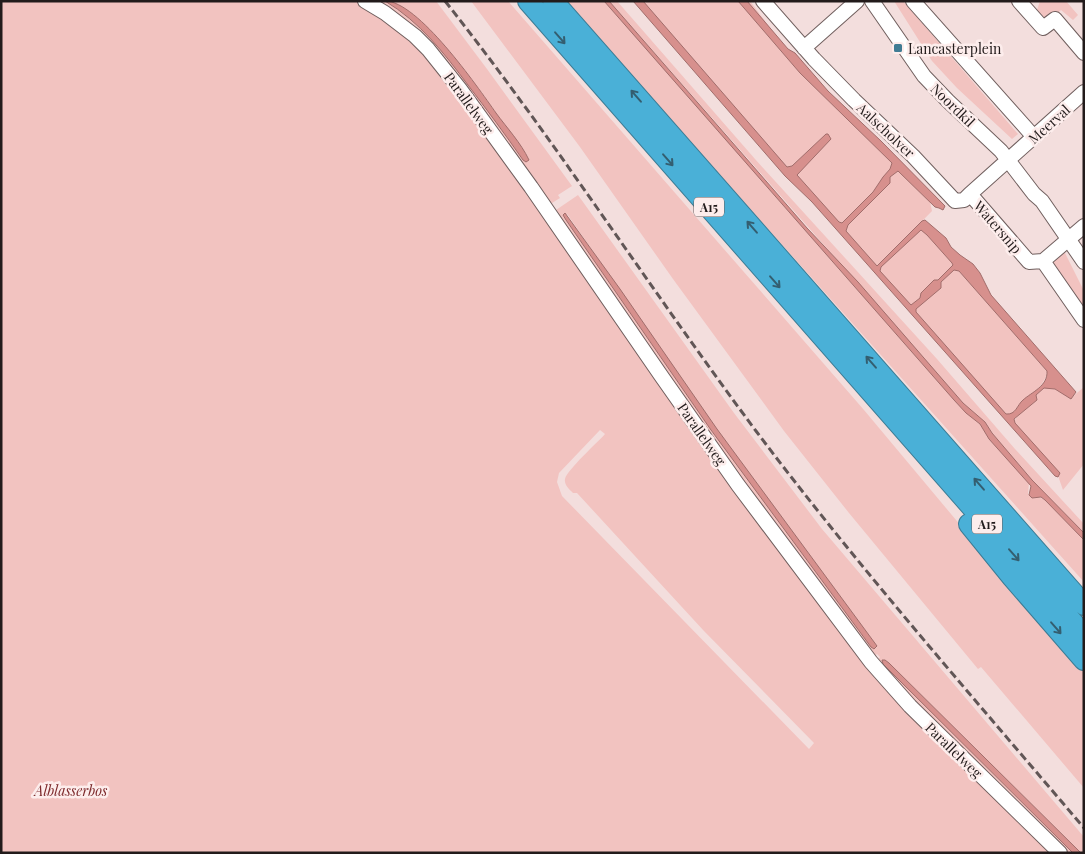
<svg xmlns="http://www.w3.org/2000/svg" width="1085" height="854" font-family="'Playfair Display',serif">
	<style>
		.green { fill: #f2c3c0; fill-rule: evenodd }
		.water { fill: #d7908d; stroke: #a16d6b; fill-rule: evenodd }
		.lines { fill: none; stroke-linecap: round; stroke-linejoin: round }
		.minor-casing { stroke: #705f5e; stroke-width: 16 }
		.highway-casing { stroke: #3c7c95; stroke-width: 22 }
		.minor { stroke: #fff; stroke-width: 14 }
		.highway { stroke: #4ab0d7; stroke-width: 20 }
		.rail { stroke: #615656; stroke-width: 3; stroke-dasharray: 8 4; stroke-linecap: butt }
		.oneway { stroke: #345e70 }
		.poi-dot { fill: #407c94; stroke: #fdedec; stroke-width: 2 }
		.labels { text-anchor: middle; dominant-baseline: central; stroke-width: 5; stroke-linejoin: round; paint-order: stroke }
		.shield { fill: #fdedec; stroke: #645a5a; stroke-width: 1 }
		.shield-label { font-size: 12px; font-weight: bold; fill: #221b1b }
		.poi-label { font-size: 14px; fill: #221b1b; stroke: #fdedec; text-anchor: start }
		.street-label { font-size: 14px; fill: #221b1b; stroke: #fdedec }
		.park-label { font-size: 14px; font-style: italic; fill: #7e2a2c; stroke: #fdedec }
	</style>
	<rect width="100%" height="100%" fill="#f3dedd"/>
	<path class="green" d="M1 1H356L390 21 433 62 824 608 1053 853H1ZM600 430 605 434C597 443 567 470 565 479 564 485 569 489 573 493H577L704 631 814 743 809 749 562 496 557 482 559 473Z
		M374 1H436L487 69 572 186 558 195 560 198 552 203 550 202 463 86Z
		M471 1H508L864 410 1084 673V788L981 667 978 669 849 513 784 431 673 279 580 147Z
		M564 1H604L613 11 954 400 966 413 980 424 989 439 1029 483 1028 494 1032 498H1041L1045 500 1084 540V582Z
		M609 1H617L755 159 937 359 1015 449 1084 524V533L1032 480 992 433 985 422 963 403Z
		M636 1H750L794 60 930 202 932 211 877 267 840 228Z
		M894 1H903L1018 134 1012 139 957 88 932 61Z
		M1040 1H1066L1078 15 1073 20 1061 10 1044 25 1035 16Z
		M578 195 734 413 822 529 1084 837V853H1081L889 663 885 660H882L883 664 897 678 1073 853H1066L907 697 878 660 880 657 877 654 874 656 740 480 564 222 556 210ZM567 214 717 429 877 646 876 648 871 647 711 430 566 220Z
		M923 230 1047 371C1048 383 1020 407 1010 415H1006L878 269 918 231Z
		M1064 251 1084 291V315L1051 260Z
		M1048 387 1055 389 1071 398 1084 387V464L1063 490 1057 473 1015 423 1014 421 1019 414 1037 400 1036 395 1044 388Z"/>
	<path class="water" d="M385 1C418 1 477 86 496 113 507 128 521 143 529 160L526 162 523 160C505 134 487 110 468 85 444 53 420 22 385 1Z
		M604 1H609L807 228 858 282 963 403 985 422 992 433 1032 480 1084 533V540L1045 500 1041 497 1032 498 1029 495 1031 486 989 439 980 424 966 413 954 400Z
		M633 1H643L787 167 792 166 826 134H828L831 139 797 175 839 222 842 223 873 192 883 177 890 169 892 163 800 73 738 1H747L788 49 795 53 828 91 881 141 945 206 943 210 939 208 935 207 898 171 890 177V183L848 225 846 231 877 266 922 221 925 220 946 238 951 247 960 255 973 264 980 273 991 295 1076 392 1071 399 1055 389 1044 388 1036 395 1037 400 1014 419 1015 423 1060 473 1058 477 1055 476 812 202 785 176ZM921 230 927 235 952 263 953 265 938 280H934L921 293 920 298 911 305 880 271 881 267ZM954 270 959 271 1047 371C1048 386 1032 392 1023 400 1017 405 1016 415 1006 414L916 312V309L941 288V282Z
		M565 213 620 289 717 429 877 646 874 649 871 647 711 430 566 220 563 215Z
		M882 660H885L889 663 1081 853H1073L897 678 883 664Z"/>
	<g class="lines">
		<g class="minor-casing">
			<path id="minor" d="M365 1 385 13 415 36 428 49 460 89 531 187 662 377 738 485 871 662 910 706 1060 853
				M763 1 814 59 854 100 913 156 955 201 964 200 970 194
				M872 1 924 76 948 101 1001 151 1034 194 1042 201 1084 262
				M913 1 1034 137
				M1019 1 1043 28 1055 19 1084 53
				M804 48 857 1
				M1084 92 970 194 1029 262 1043 261 1084 226
				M1043 261 1084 320"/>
		</g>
		<g class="highway-casing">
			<path id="highway" d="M528 1 1084 635
				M553 1 1084 605
				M969 524 1012 577 1084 660"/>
		</g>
		<use href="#minor" class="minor"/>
		<use href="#highway" class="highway"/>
		<path class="rail" d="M445 1C555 140 650 289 756 431 859 568 973 697 1084 828"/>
	</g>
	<defs><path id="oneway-shaft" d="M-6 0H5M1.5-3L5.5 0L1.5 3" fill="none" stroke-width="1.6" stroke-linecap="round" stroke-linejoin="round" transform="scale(1.25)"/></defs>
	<g class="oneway">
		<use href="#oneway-shaft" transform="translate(560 38) rotate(49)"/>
		<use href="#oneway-shaft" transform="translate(636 96) rotate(-131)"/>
		<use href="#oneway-shaft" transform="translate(668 160) rotate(49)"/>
		<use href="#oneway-shaft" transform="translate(752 227) rotate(-131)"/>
		<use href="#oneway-shaft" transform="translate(775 282) rotate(49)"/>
		<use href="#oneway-shaft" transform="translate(871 362) rotate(-131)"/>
		<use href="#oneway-shaft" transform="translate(979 484) rotate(-131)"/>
		<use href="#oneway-shaft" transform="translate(1014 555) rotate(49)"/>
		<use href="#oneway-shaft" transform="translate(1056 628) rotate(49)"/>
	</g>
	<rect class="poi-dot" x="893" y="43" width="10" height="10" rx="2.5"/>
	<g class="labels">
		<g class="shield">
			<rect x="694" y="197.5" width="30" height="19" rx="4"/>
			<rect x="972" y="514.5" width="30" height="19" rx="4"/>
		</g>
		<g class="shield-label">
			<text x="709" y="207">A15</text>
			<text x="987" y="524">A15</text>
		</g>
		<g class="poi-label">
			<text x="908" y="48">Lancasterplein</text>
		</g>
		<g class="street-label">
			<text transform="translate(469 103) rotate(54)">Parallelweg</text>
			<text transform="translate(953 105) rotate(44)">Noordkil</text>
			<text transform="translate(1049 124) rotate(-42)">Meerval</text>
			<text transform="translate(886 130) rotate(43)">Aalscholver</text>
			<text transform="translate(998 227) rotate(49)">Watersnip</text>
			<text transform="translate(702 434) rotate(55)">Parallelweg</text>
			<text transform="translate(954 750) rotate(44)">Parallelweg</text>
		</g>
		<g class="park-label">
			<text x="71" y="790">Alblasserbos</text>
		</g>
	</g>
	<rect width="1085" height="854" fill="none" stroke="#221b1b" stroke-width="5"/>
</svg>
